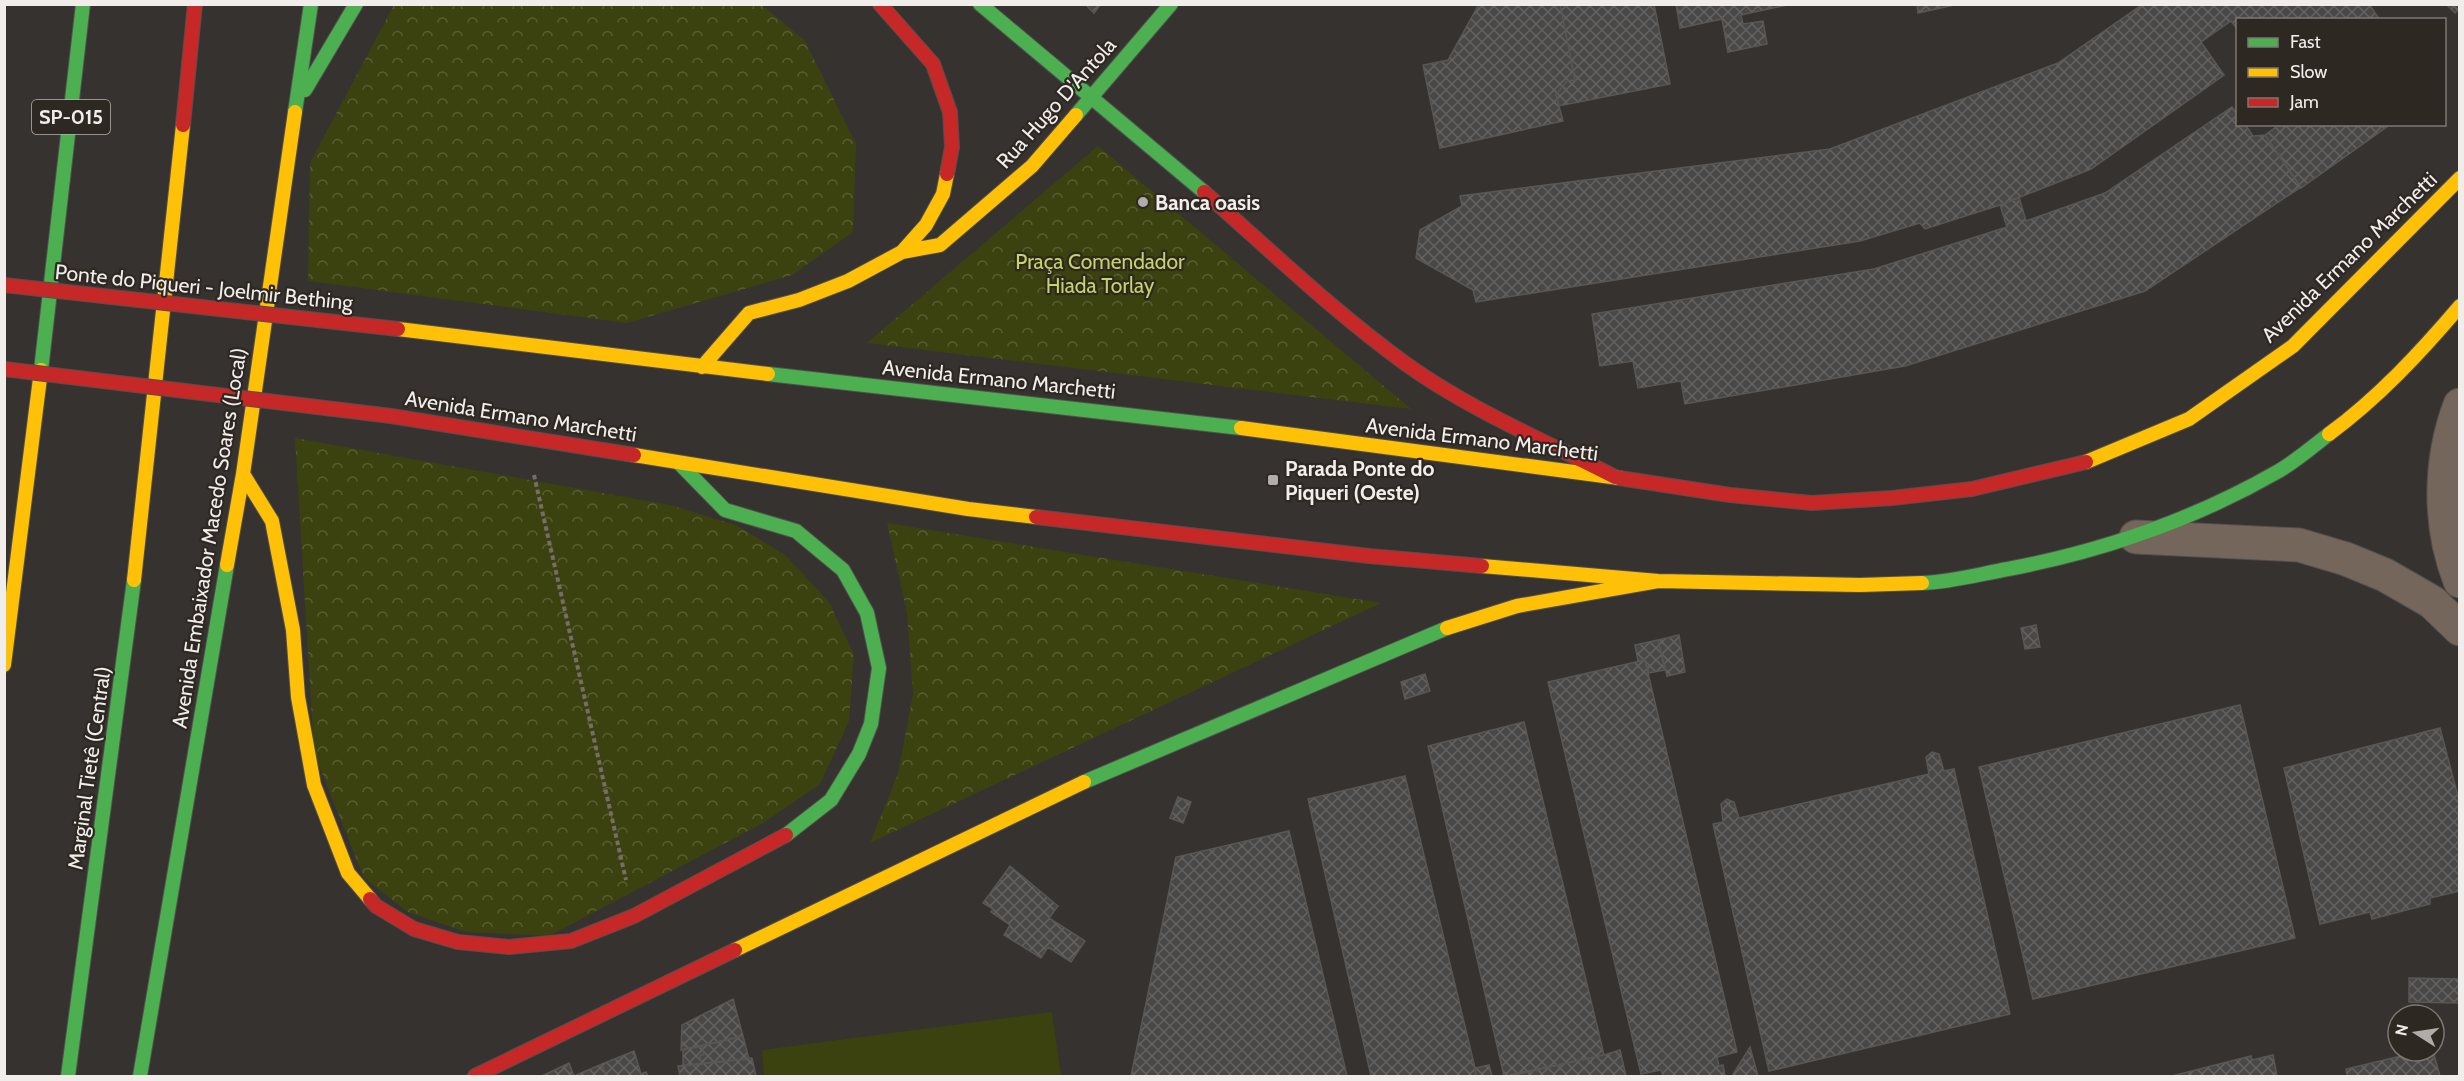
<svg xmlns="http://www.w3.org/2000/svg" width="2464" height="1081" font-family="Cabin,sans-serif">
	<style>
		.park { fill: url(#park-crowns) }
		.pitch { fill: #3c420f }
		.building { fill: url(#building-cross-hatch); stroke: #595654; stroke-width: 1.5 }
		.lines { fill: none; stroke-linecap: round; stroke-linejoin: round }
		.street-casing { stroke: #52504f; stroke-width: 35 }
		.fast-casing { stroke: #52504f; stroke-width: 16 }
		.slow-casing { stroke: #52504f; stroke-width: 16 }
		.jam-casing { stroke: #52504f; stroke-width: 16 }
		.path { stroke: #766d66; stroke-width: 4; stroke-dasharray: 4.5 3; stroke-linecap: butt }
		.street { stroke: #74665a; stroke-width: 33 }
		.fast { stroke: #4caf50; stroke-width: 14 }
		.slow { stroke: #ffc107; stroke-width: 14 }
		.jam { stroke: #c62828; stroke-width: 14 }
		.jam-bridge-casing { stroke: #52504f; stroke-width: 16; stroke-linecap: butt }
		.jam-bridge { stroke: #c62828; stroke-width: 14 }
		.poi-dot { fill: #afaca9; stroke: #2e2823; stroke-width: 2 }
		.labels { text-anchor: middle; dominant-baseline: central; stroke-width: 4.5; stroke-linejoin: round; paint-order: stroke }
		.shield { fill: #2e2823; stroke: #b6b2ae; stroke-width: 1.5 }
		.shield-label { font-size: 20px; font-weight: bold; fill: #f1edea }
		.street-label { font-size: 21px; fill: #f1edea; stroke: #2e2823 }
		.poi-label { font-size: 21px; font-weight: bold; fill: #f1edea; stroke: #2e2823; text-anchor: start }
		.park-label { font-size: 21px; fill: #c4d563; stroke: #2e2823 }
	</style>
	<defs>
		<pattern id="park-crowns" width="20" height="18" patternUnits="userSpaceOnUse" patternTransform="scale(1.5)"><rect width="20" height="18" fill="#3c420f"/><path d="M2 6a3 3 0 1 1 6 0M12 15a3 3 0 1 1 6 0" fill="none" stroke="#595e32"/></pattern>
		<pattern id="building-cross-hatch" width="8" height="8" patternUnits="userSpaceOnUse" patternTransform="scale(1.5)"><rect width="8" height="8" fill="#4a4846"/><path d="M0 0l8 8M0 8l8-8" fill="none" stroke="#656361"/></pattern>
	</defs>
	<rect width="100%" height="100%" fill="#353230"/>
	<path class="park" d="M394 5H762L805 41 856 144 853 232 792 275 627 323 308 281 310 163Z
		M1098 146 1411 409 867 343Z
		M295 438 670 505 736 525 785 555 829 602 854 655 849 721 820 784 763 823 549 936 466 932 408 912 364 878 314 753Z
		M887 523 1381 603 870 843 898 774 913 694 907 613Z"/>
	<path class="pitch" d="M1052 1012 1061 1076H764L762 1050Z"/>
	<path class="building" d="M1085 4H1101L1094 13Z
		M1479 4H1560L1575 80 1567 81 1556 95 1563 121 1440 148 1423 65 1448 60Z
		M1560 4H1654L1670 84 1559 106 1556 95 1567 81 1575 80Z
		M1676 4H1792L1741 15 1743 24 1763 21 1767 44 1728 52 1722 19 1680 28Z
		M1917 4H1955V5L1918 13Z
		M2143 4H2369L2380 20H2238V30L2231 21 2201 42 2224 75 2091 169 2000 205 1925 229 1920 223 1860 241 1476 302 1473 290 1416 258 1420 230 1462 206 1460 196 1830 149 2058 63Z
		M2446 4H2460V8L2455 13Z
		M2232 107 2238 114V124H2245L2253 136 2265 135 2301 187 2145 291 1905 366 1685 404 1681 381 1638 388 1633 361 1600 366 1592 314 1874 269 2007 227 2000 205 2019 197 2026 221 2105 193Z
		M2280 124H2391L2301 188 2265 135Z
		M2036 625 2040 647 2025 649 2021 628Z
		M1679 635 1685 672 1667 676 1658 640Z
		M1658 640 1665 670 1649 673 1645 660 1638 661 1635 645Z
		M1645 660 1737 1052 1717 1057 1719 1066 1723 1065 1725 1076H1663L1661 1070 1641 1074 1548 682Z
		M1425 674 1430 691 1405 699 1401 682Z
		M2240 705 2295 938 2033 999 1979 767Z
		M1524 722 1604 1055 1504 1076 1428 746Z
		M2440 728 2460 804V891L2430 898V904L2372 919 2370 912 2320 924 2284 768Z
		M1932 752 1939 754 1944 771 1954 769 2010 1014 1769 1071 1713 824 1723 822 1721 804 1727 799 1734 802 1739 818 1929 774 1926 757Z
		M1405 776 1475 1068 1476 1076H1371L1308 799Z
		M1178 797 1191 802 1183 823 1170 818Z
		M1289 831 1347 1076H1131L1176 857Z
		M1010 866 1058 906 1049 918 1085 941 1071 962 1048 947 1041 958 1004 935 1010 925 991 912 993 909 983 903Z
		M2409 978 2460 979V1003L2409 1002Z
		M733 999 743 1036 681 1050 682 1025Z
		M743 1036 749 1059 701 1064 700 1056 704 1054 702 1046Z
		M702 1046 704 1054 700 1056 701 1064 683 1066V1050Z
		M1750 1047 1758 1076H1732Z
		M1620 1050 1626 1076H1509L1604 1055Z
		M634 1051 641 1074 646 1072 648 1076H606L602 1064Z
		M2422 1051H2433L2440 1076H2347L2346 1069Z
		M2273 1055 2277 1076H2172L2251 1056 2252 1060Z
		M752 1058 756 1076H680L678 1066Z
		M569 1063 574 1076H542Z
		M602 1064 606 1076H574Z
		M1489 1065 1492 1076H1476L1475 1068Z"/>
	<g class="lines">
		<g class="street-casing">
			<path id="street" d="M2460 405C2439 461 2438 525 2460 581
				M2136 537 2299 545 2346 559 2385 575 2432 602 2460 629"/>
		</g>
		<g class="fast-casing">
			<path id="fast" d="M980 4 1204 192
				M305 90 356 4
				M295 112 311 4
				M1076 115 1171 4
				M41 370 83 4
				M768 374 1241 428
				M679 463 725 510 796 531 843 570 867 613 879 668 871 724 859 754 831 800 786 835
				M1922 583C1951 582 1980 574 2008 569 2103 551 2193 520 2277 472 2295 462 2312 447 2329 434
				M1084 782 1447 628
				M68 1076 134 580
				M140 1076 227 565"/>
		</g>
		<g class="slow-casing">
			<path id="slow" d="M902 252 940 245 1032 166 1076 115
				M398 329 768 374
				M702 367 749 313 799 300 848 281 902 252 926 225 943 194 947 174
				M1241 428 1619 478
				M2329 434C2378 398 2420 353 2460 306
				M634 455 968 509 1036 517
				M2086 462 2189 419 2293 346 2460 178
				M243 474 272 521 293 630 298 697 314 785 348 873 370 899
				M227 565 243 474 295 112
				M1482 566 1658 581 1860 585 1922 583
				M134 580 183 125
				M1447 628 1517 606 1658 581
				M4 665 41 370
				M735 950 1084 782"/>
		</g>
		<g class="jam-casing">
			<path id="jam" d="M880 4 933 64 950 112 952 147 947 174
				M183 125 195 4
				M1204 192C1270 250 1334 312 1406 364 1470 410 1545 441 1615 477
				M391 416 634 455
				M1619 478 1730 495 1812 503 1892 498 1972 489 2086 462
				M1036 517 1369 556 1482 566
				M370 899 376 906 414 929 458 942 509 947 571 941 634 916 786 835
				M475 1076 735 950"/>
		</g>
		<path class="path" d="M534 475 626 880"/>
		<use href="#street" class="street"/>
		<use href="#fast" class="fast"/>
		<use href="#slow" class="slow"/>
		<use href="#jam" class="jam"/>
		<g class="jam-bridge-casing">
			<path id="jam-bridge" d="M4 285 398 329
				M4 369 391 416"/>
		</g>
		<use href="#jam-bridge" class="jam-bridge"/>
	</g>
	<g class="poi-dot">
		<circle cx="1143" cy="202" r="6"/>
		<rect x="1267" y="474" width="12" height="12" rx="3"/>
	</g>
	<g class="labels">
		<rect class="shield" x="32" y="100" width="78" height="34" rx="4.5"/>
		<g class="shield-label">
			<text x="71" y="117">SP-015</text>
		</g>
		<g class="street-label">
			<text transform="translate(1056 103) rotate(-48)">Rua Hugo D'Antola</text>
			<text transform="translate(2349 257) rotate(-44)">Avenida Ermano Marchetti</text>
			<text transform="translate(204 287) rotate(6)">Ponte do Piqueri - Joelmir Bething</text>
			<text transform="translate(999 379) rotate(6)">Avenida Ermano Marchetti</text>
			<text transform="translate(521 416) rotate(9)">Avenida Ermano Marchetti</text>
			<text transform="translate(1482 439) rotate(7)">Avenida Ermano Marchetti</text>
			<text transform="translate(209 538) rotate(-81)">Avenida Embaixador Macedo Soares (Local)</text>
			<text transform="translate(89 768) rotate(-82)">Marginal Tietê (Central)</text>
		</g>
		<g class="poi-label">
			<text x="1155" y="202">Banca oasis</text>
			<text x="1285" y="468">Parada Ponte do<tspan x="1285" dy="24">Piqueri (Oeste)</tspan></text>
		</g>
		<g class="park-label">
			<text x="1100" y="261">Praça Comendador<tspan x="1100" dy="24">Hiada Torlay</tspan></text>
		</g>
	</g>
	<rect width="2464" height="1081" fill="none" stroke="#f1edea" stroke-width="12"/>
	<rect x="2236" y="18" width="210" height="108" fill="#2e2823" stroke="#7c7773" stroke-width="1.5"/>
	<rect x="2248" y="38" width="30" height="9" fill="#4caf50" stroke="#7c7773" stroke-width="1.5"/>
	<text x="2290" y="48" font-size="18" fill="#f1edea">Fast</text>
	<rect x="2248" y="68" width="30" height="9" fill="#ffc107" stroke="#7c7773" stroke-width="1.5"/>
	<text x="2290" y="78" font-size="18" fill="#f1edea">Slow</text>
	<rect x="2248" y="98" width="30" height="9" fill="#c62828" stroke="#7c7773" stroke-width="1.5"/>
	<text x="2290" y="108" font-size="18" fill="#f1edea">Jam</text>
	<g transform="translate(2416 1033) rotate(282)"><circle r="28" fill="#2e2823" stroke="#7c7773" stroke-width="1.5"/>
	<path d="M0-4.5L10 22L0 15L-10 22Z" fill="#afaca9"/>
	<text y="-9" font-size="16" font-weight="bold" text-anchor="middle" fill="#f1edea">N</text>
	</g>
</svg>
